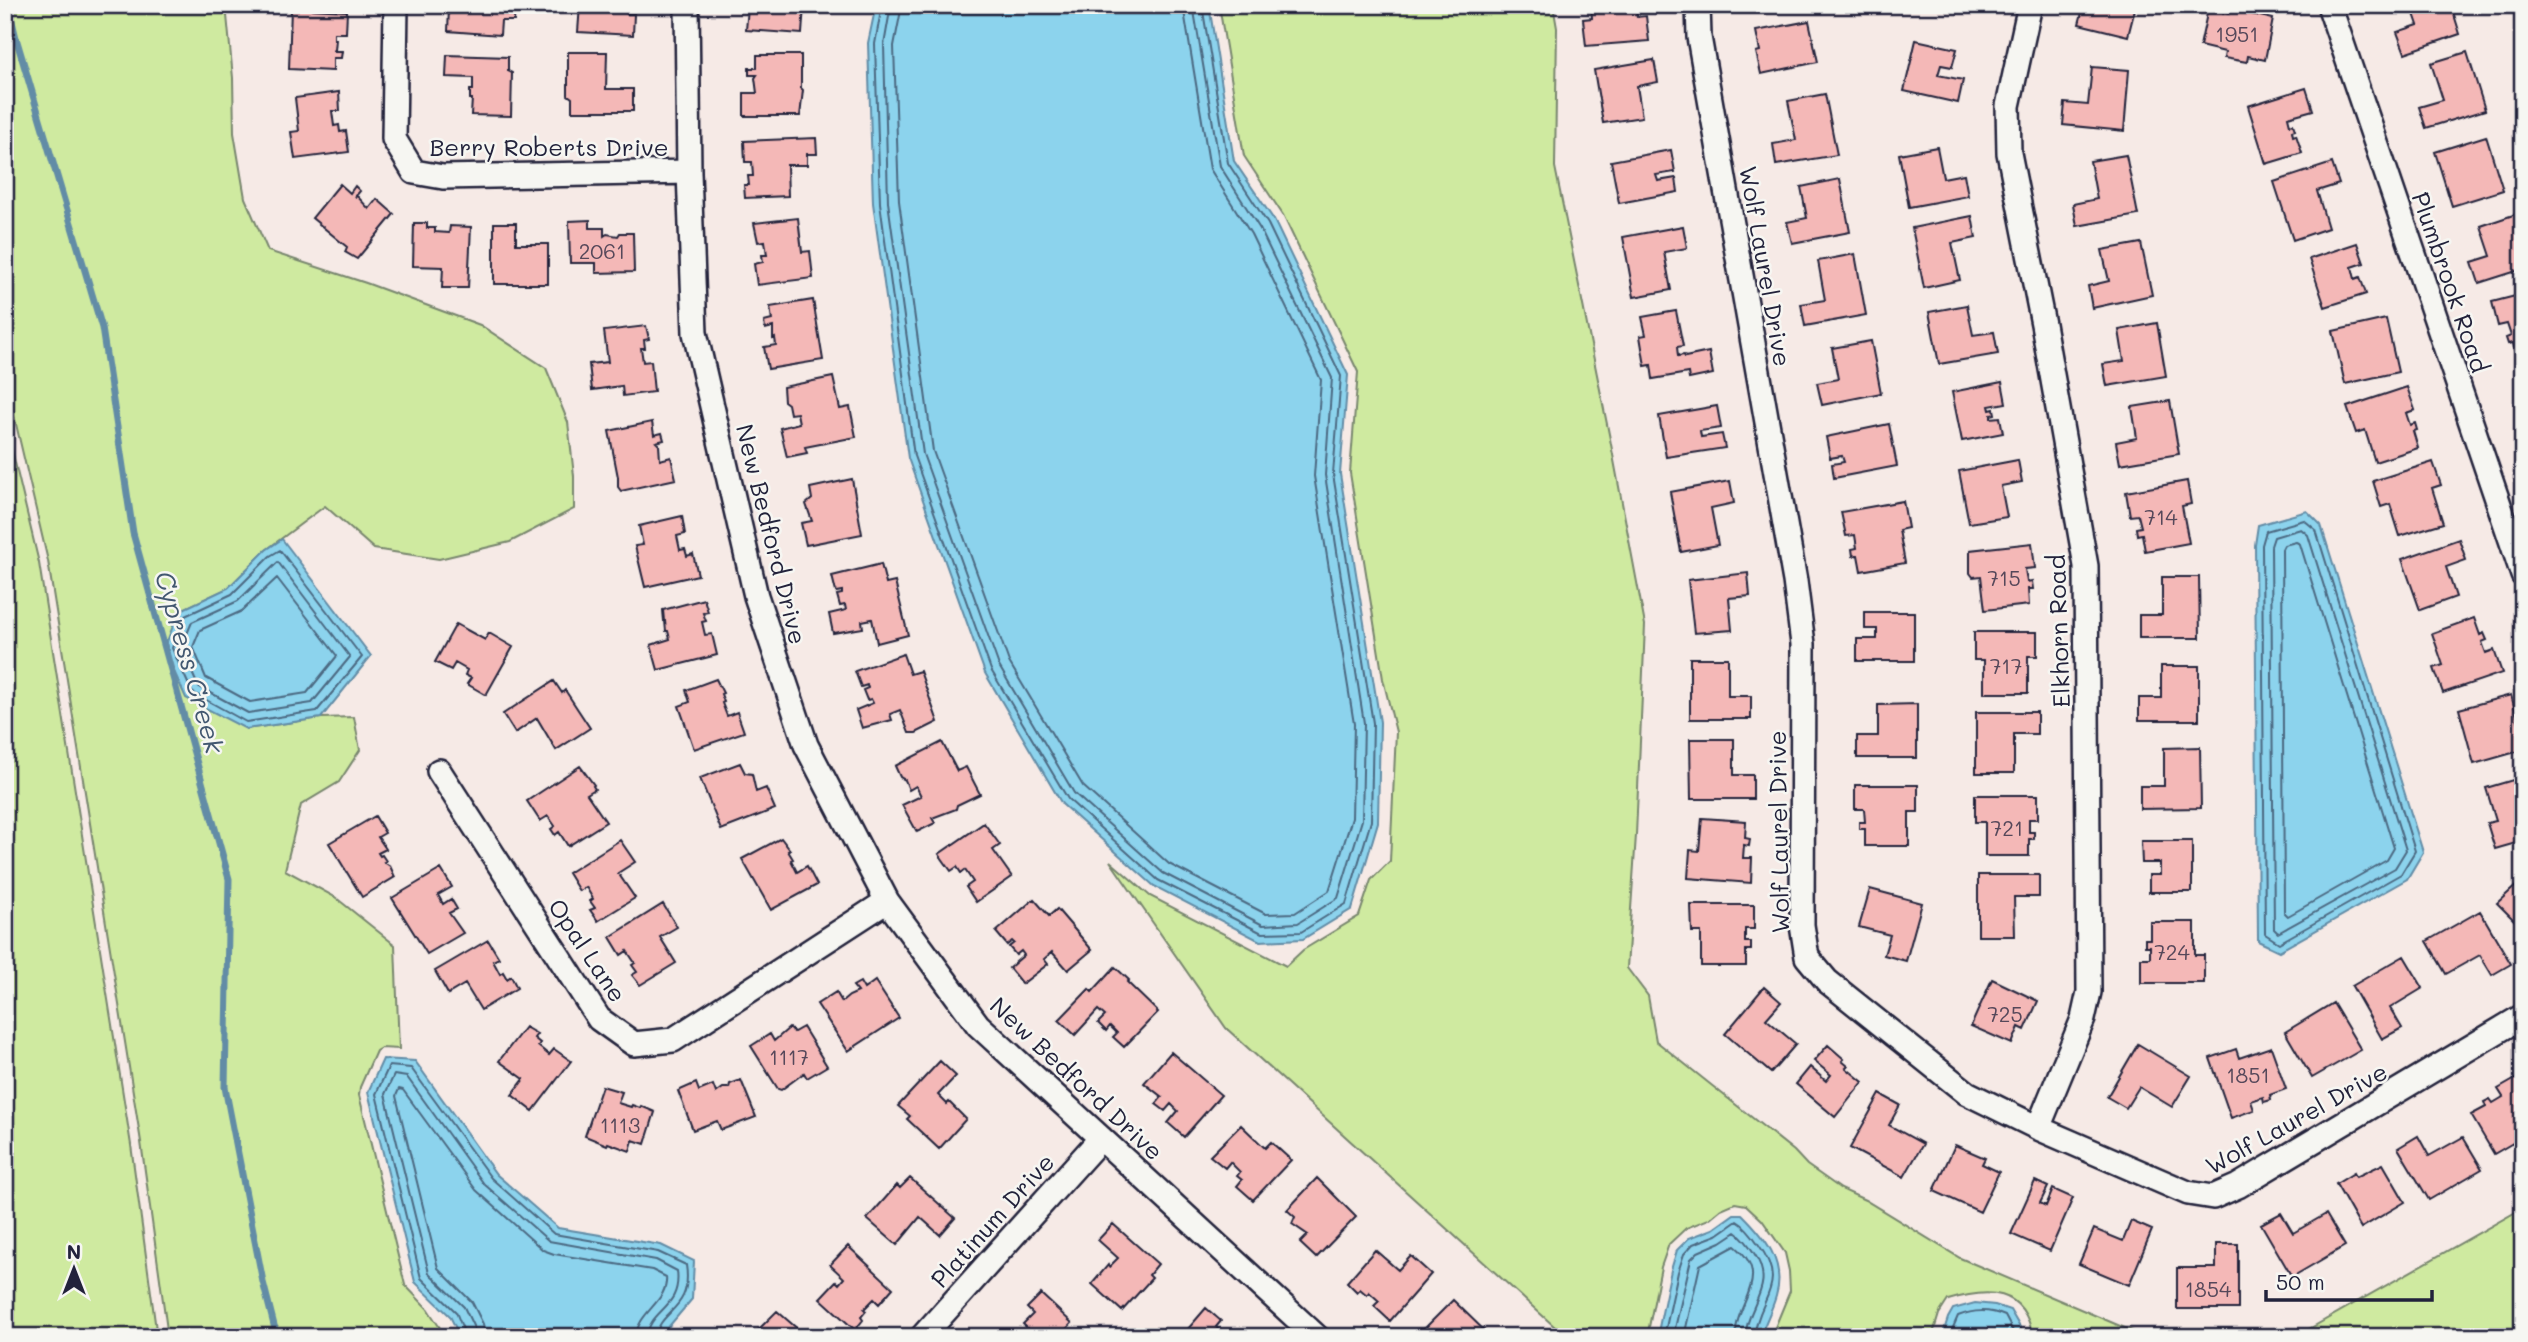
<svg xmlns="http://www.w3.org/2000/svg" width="2528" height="1342" font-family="Mali,sans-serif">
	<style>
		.green { fill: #cfeaa0; stroke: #78866e; stroke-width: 2 }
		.water { fill: #8cd3ed; stroke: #628ca6; stroke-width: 2 }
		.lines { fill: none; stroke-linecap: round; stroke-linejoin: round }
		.shore { stroke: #4c6982; stroke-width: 2 }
		.stream { stroke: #628ca6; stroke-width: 7 }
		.building { fill: #f4b8b7; stroke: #22223b; stroke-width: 2 }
		.street-casing { stroke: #22223b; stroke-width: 28 }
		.street { stroke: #f6f6f2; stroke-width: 23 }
		.labels { text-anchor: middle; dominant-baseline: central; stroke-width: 5; stroke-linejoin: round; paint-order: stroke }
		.number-label { font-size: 21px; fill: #56485a }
		.street-label { font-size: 24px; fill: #22223b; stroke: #f6f6f2 }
		.water-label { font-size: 26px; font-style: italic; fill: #425770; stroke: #f6f6f2 }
	</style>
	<rect width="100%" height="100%" fill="#f6eae6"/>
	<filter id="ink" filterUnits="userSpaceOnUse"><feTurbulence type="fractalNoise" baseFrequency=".0143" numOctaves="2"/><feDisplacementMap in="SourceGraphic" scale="14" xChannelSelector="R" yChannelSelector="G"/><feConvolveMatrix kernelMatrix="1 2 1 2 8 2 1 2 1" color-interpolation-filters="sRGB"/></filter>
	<g filter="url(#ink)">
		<path class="green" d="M5 5H181L208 11 226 5 233 78 234 133 245 198 268 251 366 283 480 325 546 368 568 422 574 476V509L510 542 439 559 374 549 325 506 266 550 228 588 179 611 246 729 321 718 354 717 360 750 339 782 301 805 285 870 335 897 395 945 399 1049 381 1048 376 1051 360 1087 359 1095 405 1285 427 1308 446 1337H168L141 1142 48 561 5 377Z
			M1219 5H1553L1557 28 1555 167 1610 439 1645 625 1636 835 1627 968 1648 996 1656 1041 1794 1151 1807 1165 1841 1189 1865 1200 1960 1258 2146 1337H2033C2024 1287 1988 1288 1948 1300L1939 1314 1932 1337H1771L1790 1291 1789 1271 1785 1253 1762 1220 1746 1205 1735 1203 1721 1209 1709 1219 1686 1228 1669 1244 1661 1267 1647 1337H1566L1226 1028 1110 861 1150 896 1286 966 1303 950 1359 916 1371 880 1390 861 1396 732 1383 679 1350 473 1358 372 1283 215 1244 156Z
			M5 421 39 563 131 1145 157 1337H5Z
			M2523 1208V1337H2295Z"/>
		<path class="water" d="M876 5H1209L1234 161 1274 220 1348 375 1340 474 1380 722 1378 822 1352 909 1303 939 1260 941 1154 886 1062 804 985 673 908 458 873 203 868 43Z
			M2307 511 2321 525 2423 852 2407 879 2279 951 2258 941 2255 545 2258 525Z
			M282 539 371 656 321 718 246 729 186 698 164 649 179 611 228 588 266 550Z
			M383 1059 415 1061 496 1174 558 1228 661 1245 694 1261 692 1299 660 1337H460L450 1316 415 1282 368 1092Z
			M1734 1214H1742C1765 1237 1786 1262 1776 1296 1772 1310 1765 1323 1760 1337H1657L1671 1270 1677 1250 1689 1238 1713 1229Z
			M1975 1303 1995 1305 2010 1310 2021 1329 2023 1337H1942L1948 1318 1953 1309Z"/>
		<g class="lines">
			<path class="shore" d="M882 5 875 44 880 203 914 456 991 670 1068 799 1158 880 1262 933 1301 932 1346 904 1371 821 1373 723 1333 474 1341 376 1268 224 1228 163 1202 5
				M891 5 884 45 888 202 923 454 999 666 1074 793 1163 873 1263 925 1298 923 1338 898 1362 820 1364 723 1325 475 1332 378 1260 229 1220 166 1193 5
				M902 5 894 46 899 201 933 451 1009 662 1083 786 1169 864 1266 914 1295 913 1329 891 1352 818 1354 724 1314 476 1321 380 1251 234 1210 169 1183 5
				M2304 520 2316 530 2415 851 2401 874 2279 943 2265 934 2262 545 2266 531Z
				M2301 529 2308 535 2406 850 2395 868 2278 933 2274 929 2271 546 2274 537Z
				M2296 542 2300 544 2394 848 2387 860 2288 916 2284 912 2282 549 2284 545Z
				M280 550 362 657 317 711 246 722 192 692 172 648 185 616 232 594 270 556Z
				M278 562 350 657 312 703 248 713 198 686 181 648 192 622 238 601Z
				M277 578 337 656 307 693 250 702 206 678 193 647 200 630 242 611Z
				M466 1337 456 1312 421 1278 376 1094 389 1066 411 1068 491 1178 554 1234 658 1252 686 1265C693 1311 659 1309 656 1337
				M475 1337 474 1328 464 1307 429 1273 385 1094 394 1075 407 1077 484 1184 549 1241 656 1260 677 1271C682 1309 649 1309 647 1337
				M486 1337 483 1324 472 1302 438 1268 396 1096 399 1089 403 1090 476 1190 543 1250 554 1254 652 1270 666 1277C669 1301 637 1312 636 1337
				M1664 1337 1678 1272 1684 1254 1693 1244 1717 1235 1737 1221C1746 1226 1753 1236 1759 1245 1789 1287 1758 1297 1754 1337
				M1673 1337 1691 1259 1698 1252 1721 1242 1736 1232C1743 1237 1749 1245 1754 1253 1777 1287 1747 1304 1745 1337
				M1684 1337 1700 1265 1735 1246C1773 1277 1736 1301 1735 1337
				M1949 1337 1958 1316C1974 1310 1988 1309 2005 1316L2016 1337"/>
			<path class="stream" d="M8 5 16 38 102 328 133 533 229 879 225 1087 263 1282 277 1337"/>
		</g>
		<path class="building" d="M461 5H515L514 21H501L500 35 448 31 449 9 460 11Z
			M580 5 628 6 627 14H634L633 35 578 32Z
			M760 5H804L802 34 746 30 748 8 760 9Z
			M1591 5H1636L1637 17 1646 16 1649 41 1586 46 1583 19 1592 18Z
			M1951 5H1979L1977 13Z
			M2084 5H2136L2128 36 2079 24Z
			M2411 5H2451L2460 34 2405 53 2397 32 2418 25Z
			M291 8 347 11 346 33H334V39H336L335 50 333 51H342L341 58H333V71L289 69Z
			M2208 9 2229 14 2230 9 2273 19 2265 60 2248 56 2247 62 2224 58 2225 52 2200 46Z
			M1809 21 1818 62 1761 74 1756 52 1760 51 1756 31Z
			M1916 40 1957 49 1952 67 1941 65 1938 75 1963 80 1958 103 1904 91Z
			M568 52H607L606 89H633V111H572V98L568 95Z
			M2467 52 2485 110 2426 128 2419 107 2443 100 2431 63Z
			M447 55 508 57V71L512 73 511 116 471 115 472 99H470V90H473V78L446 77Z
			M757 55H801V88L803 90 800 116H744V93H757L755 78 757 75H749V68H757Z
			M1654 60 1658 82 1637 86 1642 117 1603 123 1594 70Z
			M2092 67 2129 70 2124 131 2063 125 2065 103 2088 105Z
			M2306 88 2313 110 2288 117 2290 125 2293 124 2295 130 2292 131 2293 136 2296 135 2302 153 2266 164 2248 106Z
			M339 92 340 111H332L334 126 339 125 340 132 346 131 349 152 295 159 291 132 299 131 295 98Z
			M1825 94 1837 155 1776 165 1773 144 1796 140 1788 101Z
			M2486 136 2503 190 2452 206 2435 152Z
			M816 138 817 154H807V165H787L788 196 745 198 744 185H749L748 176H753L752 162H745L744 141Z
			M1937 147 1943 178 1964 174 1968 196 1909 207 1899 154Z
			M1671 150 1675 172 1656 175 1658 181 1676 178 1678 192 1619 203 1611 161Z
			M2126 155 2138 215 2077 226 2073 204 2097 199 2090 161Z
			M2332 163 2339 184 2317 191 2328 228 2293 240 2274 182Z
			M1840 179 1850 232 1792 243 1787 222 1807 218 1801 187Z
			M340 184 350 193 355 186 360 191 355 197 357 196 369 209 377 199 394 214 357 259 345 252 347 247 312 218Z
			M2519 213 2523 225V269L2479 283 2472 262 2491 256 2481 226Z
			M1972 216 1976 238 1952 243 1960 280 1924 288 1912 228Z
			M798 218 802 252 810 251 813 278 757 285 754 264 763 262 762 255H767L765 241 758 242 754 223Z
			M590 220V228H604V236L607 234 618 236 620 233H633L634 272 596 273V263H570L569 221Z
			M414 223H427V228H435V232L449 233 450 226 471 227 468 288H442L443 267 413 266Z
			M494 223H516V244H548V284H494Z
			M1683 226 1687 248 1664 252 1671 290 1634 297 1623 237Z
			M2141 243 2152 295 2092 308 2088 286 2109 281 2102 250Z
			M2357 243 2364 263 2352 267 2355 279 2360 277 2366 294 2325 307 2309 259Z
			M1855 254 1866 315 1805 326 1801 304 1825 300 1818 261Z
			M2523 294V357L2517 359 2513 343 2508 344 2506 338 2511 336 2507 324 2498 326 2492 302Z
			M813 300 823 360 768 369 764 347 776 345 775 338 773 339V327L765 329 764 322 772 320 770 307Z
			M1967 305 1973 335 1994 332 1998 354 1939 364 1929 312Z
			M1676 311 1683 346 1677 347 1678 356 1684 355 1685 357 1709 352 1713 374 1689 379 1688 373 1653 379 1651 365 1645 366 1640 336 1646 335 1642 317Z
			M2386 319 2398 372 2345 384 2333 331Z
			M2157 323 2166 376 2107 386 2103 364 2124 361 2119 330Z
			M646 326 649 339 644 340 645 348H641L643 362 651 361 654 392 623 396 622 386 592 390 589 364 608 362 604 331Z
			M1871 341 1881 393 1822 405 1817 383 1838 379 1832 348Z
			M833 377 840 409 850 407 856 437 805 447 807 453 787 457 780 428 799 423 797 413 790 414 788 404 784 401 783 387Z
			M2002 382 2006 403 1989 406 1990 410 1994 409 1995 414 1991 415V418L2000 417 2003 433 1962 441 1952 392Z
			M2407 387 2415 410 2406 413 2410 425 2415 423 2417 430 2413 431 2418 448 2375 462 2365 430 2356 433 2347 407Z
			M2170 401 2179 454 2120 464 2116 442 2137 438 2132 407Z
			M1717 406 1721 428 1700 431 1701 437 1722 434 1725 448 1666 457 1659 416Z
			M652 422 654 435 662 433 664 440 656 442 659 445 660 460 671 457 676 479 621 491 618 487V477L609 431Z
			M1889 424 1897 466 1834 478 1832 464 1844 462 1842 456 1830 458 1826 437Z
			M2018 460 2022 482 2001 486 2007 517 1969 523 1959 471Z
			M2433 462 2441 485 2432 488 2443 523 2400 536 2390 504 2381 507 2373 481Z
			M852 479 862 534 806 545 801 523 812 521 806 504 812 499 810 488Z
			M1730 481 1734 503 1711 508 1718 545 1681 552 1670 492Z
			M2187 481 2191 504 2182 506 2189 543 2145 551 2142 534 2137 535 2136 528 2141 527 2138 515 2130 516 2126 492Z
			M1903 501 1908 528 1899 530 1905 563 1861 571 1858 555 1853 556 1852 549 1857 548 1855 535 1846 536 1841 512Z
			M682 516 685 534 677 536 680 550 685 549 687 556 693 554 698 575 645 587 635 546 643 545 639 526Z
			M2459 539 2466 560 2446 567 2456 597 2420 610 2402 559Z
			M2032 543 2035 568 2025 569 2027 582 2032 581 2033 589H2028L2029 605 1985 610 1981 576 1973 577 1970 573V550Z
			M881 564 886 584 895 582 908 635 877 643 872 619 862 621 863 628 833 633 829 614 846 610 845 605 840 606 837 595 842 594V591L836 592 832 576Z
			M1748 573 1750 596 1729 598 1732 630 1694 633 1688 580Z
			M2162 577H2199L2200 638H2139V615H2162Z
			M704 599 708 612 703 613 706 621 702 622 705 635 712 634 717 655 658 670 651 645 670 639 668 631H666L665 621H664L663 610Z
			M1865 612H1914V661H1857V639H1877V629H1865Z
			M2474 618 2480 635 2484 633 2487 640 2482 642 2486 653 2494 650 2502 673 2443 693 2434 668 2443 665 2432 633Z
			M456 624 485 640 489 633 513 647 486 695 467 684 471 678 465 675 467 670 455 663 451 670 435 662Z
			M1974 632H2037V656H2028V693H1984V660H1974Z
			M903 654 910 674 920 671 938 722 916 733H909L900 710 890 714 892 720 862 728 856 710 873 703 871 699 867 700 863 690 868 688 867 685 861 687 855 671Z
			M1690 658H1728V696H1751V719H1690Z
			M2161 666H2199V720H2139V698H2161Z
			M716 679 723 693 721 694 724 702 722 703 727 716 737 712 744 732 694 749 679 706 690 702 686 690Z
			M554 681 562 693 565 690 590 728 556 750 537 718 515 733 503 714Z
			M2511 695 2523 738V750L2474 764 2459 709Z
			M1917 704V758H1857V736H1878V705Z
			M1976 712H2037V734H2014V773H1976Z
			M1690 739H1734V775H1753V799H1691Z
			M942 742 957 771 966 767 980 794 957 805 956 809 932 818 935 823 917 832 902 805 921 796 916 786 909 790 905 780 900 777 895 766Z
			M2200 747 2201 808 2140 809V786H2164V748Z
			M740 763 745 773 752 774 756 792 766 788 775 809 721 830 700 778Z
			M580 766 594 785 593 786 595 789 587 794 606 822 568 846 559 832 555 835 551 829 555 826 548 816 540 821 527 801Z
			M2523 777V841L2495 849 2487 823 2496 821 2486 788Z
			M1855 785H1918V812H1909V846H1865V829H1859V822H1865L1864 809H1855Z
			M1975 795H2038V819H2029V832H2034V839H2029V856H1985V822H1975Z
			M375 816 385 833 378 837 386 849 378 853 380 856 382 855 386 861 384 862 390 866 395 877 362 897 329 843Z
			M1702 818 1746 821 1745 838 1750 839 1749 846 1744 845 1743 858H1752L1751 883 1688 878 1690 850 1699 851Z
			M984 823 1000 845 993 850 1012 877 976 902 966 887 973 882 965 870 961 873 957 867 951 871 939 854Z
			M781 838 790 850 788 851 793 859 791 860 797 872 807 866 817 885 771 910 742 859Z
			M620 840 635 862 618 873 635 898 598 921 590 910 595 908 590 901 593 899 586 887 579 891 568 873Z
			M2141 841H2192V892H2149V875H2160V863H2142Z
			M441 869 452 887 438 895 443 904 451 899 457 909 449 913 463 933 427 954 392 898Z
			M1978 875H2039V897H2014L2015 936H1978Z
			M2518 884 2523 889V929L2497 903Z
			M1870 889 1922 903 1906 961 1884 955 1890 935 1859 927Z
			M1034 899 1049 916 1057 909 1092 950 1068 970 1052 952 1044 959 1048 964 1022 984 1009 968 1024 955 1021 951 1016 955 1009 947 1014 943 1012 941 1007 945 996 932Z
			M663 904 677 927 660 937 676 963 640 985 632 975 637 972 632 965 635 963 627 951 621 955 610 937Z
			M1691 905H1754V929H1745V942H1751V950H1746V966H1701V932H1692Z
			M2480 911 2511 964 2492 975 2480 955 2446 974 2427 941Z
			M2150 922H2195V955H2204V983H2141V958H2150V946H2145V939H2150Z
			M488 940 499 958 493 961 500 974 503 972 507 979 511 976 517 988 481 1010 465 984 448 994 435 971Z
			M2404 956 2423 988 2390 1008 2402 1028 2382 1039 2352 986Z
			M1115 967 1129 980 1127 982 1158 1012 1124 1047 1113 1037 1117 1033 1110 1026 1106 1031 1098 1023 1105 1016 1098 1010 1075 1035 1059 1020 1089 989 1092 992Z
			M1992 979 2038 1001 2025 1030 2019 1027 2012 1044 1971 1026Z
			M875 981 899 1018 848 1051 817 1004 836 992 842 1002 849 996 858 992 853 986 860 982 864 989Z
			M1764 987 1781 1002 1766 1019 1796 1044 1771 1073 1725 1034Z
			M2333 1003 2361 1050 2312 1078 2285 1032Z
			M525 1027 537 1034 534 1038 540 1043 538 1046 549 1055 554 1049 571 1061 533 1111 512 1095 524 1079 499 1061Z
			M803 1027 827 1066 807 1078 804 1073 781 1090 778 1089 751 1046 770 1034 774 1041 789 1028 794 1032Z
			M2138 1044 2191 1076 2172 1107 2139 1087 2126 1108 2107 1097Z
			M1828 1045 1844 1059 1842 1061 1848 1066 1846 1068 1863 1082 1835 1117 1796 1084 1810 1067 1826 1081 1831 1075 1814 1061Z
			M2271 1047 2286 1089 2270 1095 2271 1100 2264 1102 2263 1097 2251 1101 2254 1110 2231 1118 2210 1058 2236 1049 2239 1058Z
			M1171 1052 1221 1095 1184 1137 1168 1123 1178 1111 1171 1104 1165 1111 1156 1104 1162 1097 1144 1083Z
			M940 1061 956 1076 938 1095 947 1104 949 1102 966 1119 939 1149 907 1119 910 1116 898 1106Z
			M2519 1077 2523 1083V1137L2494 1154 2471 1115 2486 1107 2484 1102 2490 1099 2493 1103 2503 1097 2498 1089Z
			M741 1080 756 1117 721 1130 717 1121 693 1130 678 1091 696 1083 699 1091 713 1085 716 1093 723 1088H729L730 1084Z
			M602 1086 622 1092 618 1103 631 1107 632 1105 640 1108 641 1106 655 1112 645 1144 633 1140 630 1151 608 1143 607 1145 585 1136Z
			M1880 1094 1900 1105 1889 1125 1923 1144 1904 1177 1850 1148Z
			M1241 1125 1265 1148 1271 1142 1291 1160 1253 1200 1237 1186 1242 1180 1237 1176 1240 1172 1230 1162 1225 1168 1210 1156Z
			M2418 1136 2429 1156 2463 1137 2482 1169 2429 1200 2398 1148Z
			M1955 1145 1985 1158 1982 1164 1999 1172 1980 1212 1934 1191Z
			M2383 1164 2405 1202 2361 1228 2336 1184 2354 1173 2356 1177Z
			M910 1178 955 1218 940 1235 920 1217 897 1245 867 1219 897 1185 900 1188Z
			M1317 1178 1356 1217 1316 1258 1300 1243 1308 1235 1292 1224 1295 1217 1287 1210Z
			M2035 1181 2048 1187 2040 1203 2046 1206 2053 1189 2073 1198 2050 1251 2011 1234Z
			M2281 1213 2293 1233 2326 1214 2345 1246 2292 1277 2261 1224Z
			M2131 1221 2152 1230 2129 1285 2079 1264 2094 1229 2123 1241Z
			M1113 1224 1158 1264 1149 1275 1152 1278 1122 1311 1092 1284 1108 1265 1109 1267 1118 1258 1098 1240Z
			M2216 1244H2238V1309H2177V1268H2216Z
			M848 1246 893 1288 879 1304 874 1299 864 1309 866 1311 861 1317 863 1320 855 1330 820 1298 836 1281 839 1284 844 1278 830 1265Z
			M1375 1250 1398 1270 1411 1256 1431 1274 1390 1321 1374 1306 1379 1301 1369 1292 1367 1295 1360 1289 1357 1292 1347 1282Z
			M1041 1294 1072 1323 1059 1337H1021L1029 1330 1023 1324 1033 1314 1027 1308Z
			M1453 1300 1491 1337H1428L1422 1331Z
			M1206 1308 1221 1321 1216 1327 1227 1337H1181Z
			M777 1311 807 1337H751Z"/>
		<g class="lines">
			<g class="street-casing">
				<path id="street" d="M396 5 394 139 414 172 443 177 689 172
					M687 5 689 172 695 333 756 596 806 745 887 901 978 1025 1317 1337
					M1698 5 1699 37 1795 581 1803 644 1802 925 1807 957 1827 981 1967 1093 2038 1128 2188 1193 2213 1197 2238 1186 2523 1016
					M2030 5 2008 106 2009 153 2043 324 2086 566 2089 992 2083 1019 2038 1128
					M2329 5 2523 575
					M439 771 599 1019 634 1044 673 1040 887 901
					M922 1337 1101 1138"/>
			</g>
			<use href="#street" class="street"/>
		</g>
	</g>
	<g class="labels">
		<g class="number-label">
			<text x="2237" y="33">1951</text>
			<text x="602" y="250">2061</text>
			<text x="2161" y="516">714</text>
			<text x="2004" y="577">715</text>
			<text x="2006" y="665">717</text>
			<text x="2007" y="827">721</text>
			<text x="2172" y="951">724</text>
			<text x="2005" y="1013">725</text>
			<text x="789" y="1056">1117</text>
			<text x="2248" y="1074">1851</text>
			<text x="620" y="1124">1113</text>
			<text x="2208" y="1288">1854</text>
		</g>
		<g class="street-label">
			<text x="549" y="146">Berry Roberts Drive</text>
			<text transform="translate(1766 266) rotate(80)">Wolf Laurel Drive</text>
			<text transform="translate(2451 282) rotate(71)">Plumbrook Road</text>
			<text transform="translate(772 534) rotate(76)">New Bedford Drive</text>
			<text transform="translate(2058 631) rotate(-92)">Elkhorn Road</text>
			<text transform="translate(1778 832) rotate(-91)">Wolf Laurel Drive</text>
			<text transform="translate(588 950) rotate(56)">Opal Lane</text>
			<text transform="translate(1077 1078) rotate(43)">New Bedford Drive</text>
			<text transform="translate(2296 1118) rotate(-29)">Wolf Laurel Drive</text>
			<text transform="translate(992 1220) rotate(-48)">Platinum Drive</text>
		</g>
		<g class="water-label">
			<text transform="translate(190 662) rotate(74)">Cypress Creek</text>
		</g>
	</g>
	<rect width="2528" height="1342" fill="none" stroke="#f6f6f2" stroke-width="28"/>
	<rect x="14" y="14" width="2500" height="1314" fill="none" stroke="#22223b" stroke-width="2.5" filter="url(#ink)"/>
	<g transform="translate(74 1269)" stroke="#f6f6f2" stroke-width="5" paint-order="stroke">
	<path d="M0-5L12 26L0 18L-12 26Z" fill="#22223b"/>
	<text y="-10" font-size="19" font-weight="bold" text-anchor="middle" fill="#22223b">N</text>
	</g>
	<path d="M2266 1290v10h166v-10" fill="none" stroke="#22223b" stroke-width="3.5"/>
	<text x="2276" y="1290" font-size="21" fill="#22223b" stroke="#f6f6f2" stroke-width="5" paint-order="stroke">50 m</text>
</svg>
